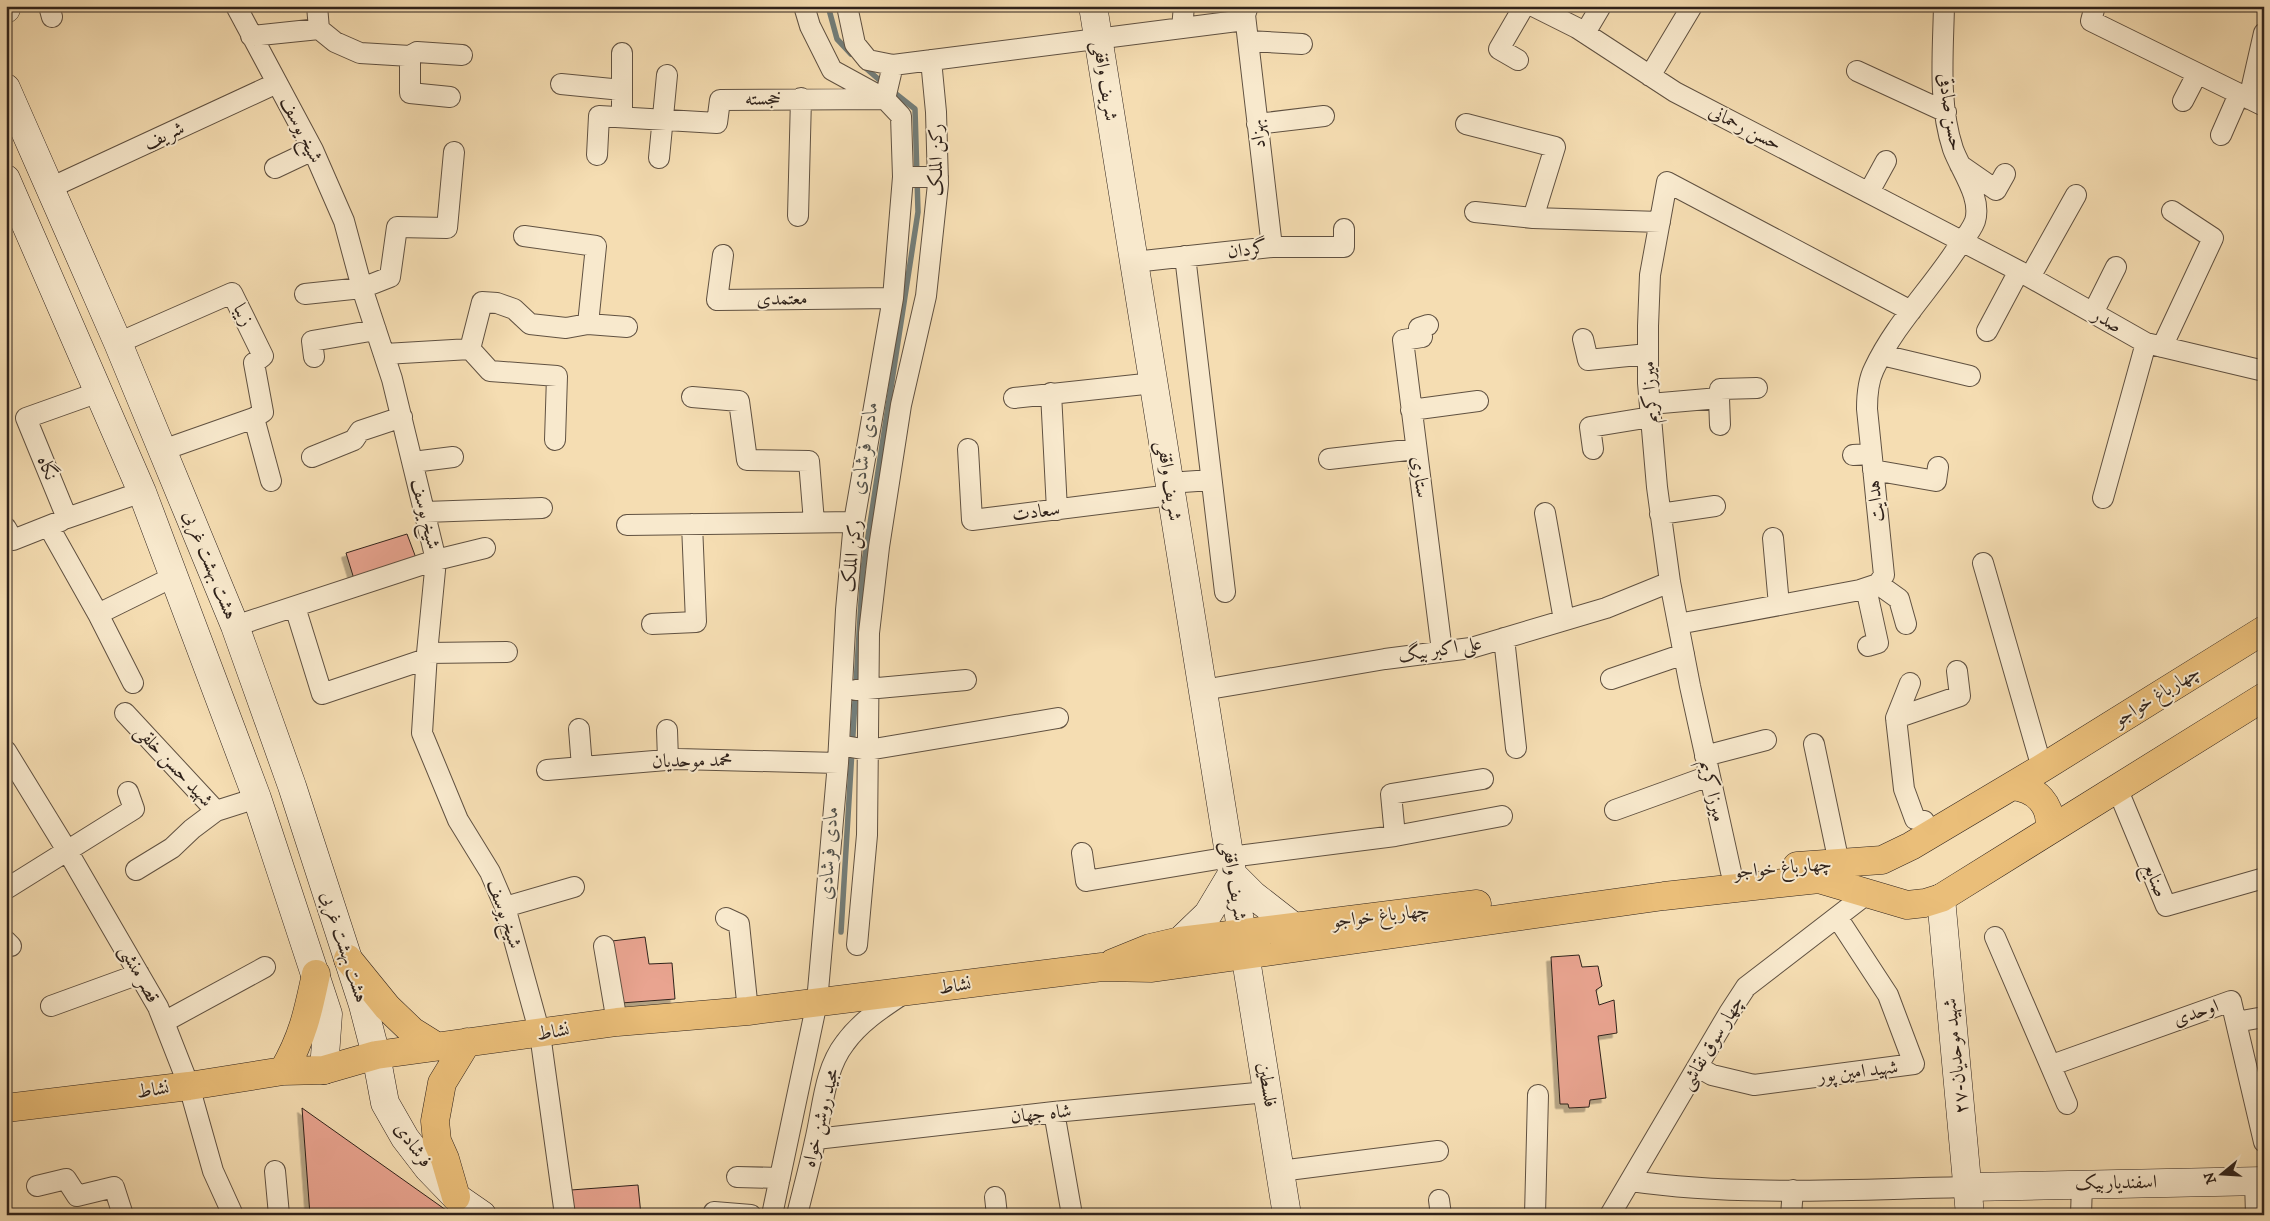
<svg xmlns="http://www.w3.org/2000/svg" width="2270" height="1221" font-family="'IM FELL DW Pica',Amiri,serif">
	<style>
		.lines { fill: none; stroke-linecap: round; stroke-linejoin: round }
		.stream { stroke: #737d78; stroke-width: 5.5 }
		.building { fill: #e9a490; stroke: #2f221b; filter: url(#shadow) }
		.street-casing { stroke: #605141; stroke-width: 22 }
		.secondary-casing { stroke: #2f221b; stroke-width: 29 }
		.primary-casing { stroke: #2f221b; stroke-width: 29 }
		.street { stroke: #f8e9cd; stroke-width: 20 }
		.secondary { stroke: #f8e9cd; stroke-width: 28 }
		.primary { stroke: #eabe79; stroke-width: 28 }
		.labels { text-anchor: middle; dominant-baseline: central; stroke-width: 4; stroke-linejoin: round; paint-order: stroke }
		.street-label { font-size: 19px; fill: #2f221b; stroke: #f8e9cd }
		.water-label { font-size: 20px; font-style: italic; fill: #51504a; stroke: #f8e9cd }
	</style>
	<defs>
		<filter id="shadow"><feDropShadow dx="-4.5" dy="4.5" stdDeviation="0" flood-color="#0004"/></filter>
	</defs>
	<rect width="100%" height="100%" fill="#f5ddb2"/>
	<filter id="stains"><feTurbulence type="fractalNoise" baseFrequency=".004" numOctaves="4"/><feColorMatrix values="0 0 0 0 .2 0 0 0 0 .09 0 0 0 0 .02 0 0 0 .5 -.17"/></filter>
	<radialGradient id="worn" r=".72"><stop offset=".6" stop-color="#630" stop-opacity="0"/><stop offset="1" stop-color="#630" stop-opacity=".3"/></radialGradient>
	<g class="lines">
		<path class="stream" d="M828 6 837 39 851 54
			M861 64 884 84
			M841 932 863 569 918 212 915 109 891 90"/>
	</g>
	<path class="building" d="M407 534 416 558 354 579 346 553Z
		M645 937 649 964 672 963 675 999 621 1003 612 941Z
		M1579 955 1582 967 1598 966 1602 986 1596 990 1599 1005 1614 1000 1617 1033 1598 1036 1606 1098 1590 1100 1589 1107 1569 1108 1568 1104H1560L1551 957Z
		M302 1108 453 1215H310Z
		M638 1185 641 1215H572L571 1190Z"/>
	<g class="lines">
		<g class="street-casing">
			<path id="street" d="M49 6 52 17
				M236 6 313 150 344 221 362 288 392 379 436 560 427 653 422 733 458 820 490 872 505 907 540 1034 565 1215
				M317 6 319 29
				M847 6 855 44 868 60 893 65 1245 20
				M1248 6 1245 15 1272 247
				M1533 6 1577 28 1675 92 2019 271 2146 343 2264 371
				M2095 6 2091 21 2264 106
				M1182 28 1184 6
				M319 29 335 42 360 53 410 56 417 52 462 55
				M1585 33 1601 6
				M251 36 319 29
				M1248 41 1302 44
				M410 56V93L450 97
				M1518 60 1499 49 1524 6
				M1857 71 1946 112
				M1650 76 1692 6
				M561 84 622 90
				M2249 99 2264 33
				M2183 101 2197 74
				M622 116V53
				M1257 124 1324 116
				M1466 124 1555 147 1533 218
				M2221 135 2239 94
				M597 155 599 116 717 123 720 100 885 99 893 65
				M659 158 667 75
				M1960 165 1996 190 2005 174
				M275 168 313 150
				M903 177H938
				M50 188 277 83
				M1869 192 1886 161
				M1475 212 1533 218 1660 222
				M798 216 801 98
				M524 236 596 246 588 324
				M723 255 717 300 893 298
				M1185 256 1225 592
				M1134 262 1272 247H1344V229
				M2030 277 2076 195
				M305 294 362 288 390 277 397 227 447 228 454 152
				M2093 313 2116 267
				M1428 325 1419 328 1422 337 1403 340 1442 651
				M1987 331 2019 271
				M1583 339 1588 360 1648 354
				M118 343 232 293 263 356 254 363 263 412 254 418 271 481
				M2162 347 2213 238 2172 211
				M470 349 490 371 557 376 555 440
				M385 354 470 349 482 302 497 303 514 309 530 324 566 328 588 324 627 327
				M1882 355 1970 376
				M314 357 312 341 376 330
				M99 392 26 418 67 518 142 492
				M1051 393 1057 510
				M692 397 739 401 747 460 809 461 814 522
				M1014 398 1154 383
				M1719 398 1720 425
				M1650 404 1719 398 1720 389 1757 388
				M1411 410 1478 401
				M968 449 972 520 1171 495
				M1593 449 1590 427 1651 417
				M163 450 254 418
				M1853 455 1871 454
				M312 457 354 440 360 431 402 417
				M1329 459 1416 449
				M413 462 453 457
				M1873 470 1936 481 1938 467
				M1169 483 1211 480
				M2103 498 2146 343
				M425 512 542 508
				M1545 513 1564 620
				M1660 514 1715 506
				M627 525 854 522
				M49 527 98 614 133 683
				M6 528 13 540 61 521
				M1773 538 1779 605
				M1983 563 2042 768
				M1878 584 1899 599 1906 624
				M1866 588 1878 643 1868 646
				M295 607 322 694 426 659
				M98 614 175 576
				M652 624 696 622 692 524
				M1678 624 1860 590 1878 584 1884 575 1867 409C1867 395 1868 381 1874 369 1894 326 1928 292 1954 253 1960 244 1971 232 1975 221 1982 197 1961 171 1953 149 1938 104 1943 53 1944 6
				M235 626 436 560 485 548
				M1504 638 1516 748
				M427 653 507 652
				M1611 679 1684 654
				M1910 683 1896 718 1960 696 1957 671
				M856 690 966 680
				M1203 690 1385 659 1471 648 1606 608 1670 582
				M125 713 216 811 192 829 172 848 136 870
				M1896 718 1904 789 1915 819 1924 821 1930 835
				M579 729 582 767
				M667 730 668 760
				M1814 744 1839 863
				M839 745 868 750 1058 718
				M6 751 68 852 158 1007 189 1086 213 1171 233 1215
				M1705 756 1766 740
				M547 770 678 759 838 763
				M2117 788 2166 906 2264 878
				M1615 810 1709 776
				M216 811 257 798
				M1395 836 1391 794 1483 779
				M1082 853 1086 881 1230 857 1395 836 1502 816
				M1731 872 1690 686 1670 582 1657 487 1648 383V326L1650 275 1667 182 1911 311
				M6 889 134 809 128 792
				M505 907 574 887
				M726 918 739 924 748 1011
				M1995 937 2067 1104
				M6 941 11 946
				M857 945 867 835 869 633 879 547 901 405 926 296 938 184 936 112 931 60
				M604 946 617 1022
				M51 1006 139 974
				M164 1022 265 967
				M2236 1022 2264 1017
				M2052 1065 2231 1001 2264 1142
				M1698 1067 1712 1075 1754 1085 1914 1064 1888 995 1837 917
				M1054 1112 1072 1215
				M816 1139 1054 1112 1267 1092
				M275 1171 279 1215
				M1280 1171 1438 1151
				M737 1177 780 1178
				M1631 1181C1742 1197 1857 1189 1969 1187
				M2255 1181 2256 1215
				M37 1186 66 1179 77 1196 114 1187 123 1215
				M995 1197 997 1215
				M1439 1200 1441 1215
				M714 1212 751 1215
				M772 1215 817 1002 838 763 846 610 854 522 893 298 903 177 901 116 885 99 832 70 810 26 804 6
				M797 1215C803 1190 810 1165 815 1141 823 1108 824 1070 845 1043 860 1022 882 1008 903 994
				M1535 1215 1538 1095
				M1610 1215 1729 1013 1746 987 1868 893
				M1791 1215 1793 1190
				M2081 1215 2082 1184"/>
		</g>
		<g class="secondary-casing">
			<path id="secondary" d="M1093 6 1287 1215
				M6 9 7 6
				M6 88 118 343 235 626 292 786 363 1005 376 1055 385 1103 405 1138 428 1168 456 1197 482 1215
				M6 179 142 492 257 798 328 1014 324 1070
				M1941 898 1970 1215
				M1180 941 1208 914 1232 874 1253 895 1294 927
				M1969 1187 2264 1181"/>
		</g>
		<g class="primary-casing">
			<path id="primary" d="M2012 786C2036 788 2053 805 2049 830
				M1797 866 1882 860 1911 846 2042 768 2264 630
				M348 959 387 1007 412 1031 436 1046
				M1113 963 1150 948 1180 941 1477 904
				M283 1071C303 1037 308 1012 316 974
				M6 1108 189 1086 283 1071 324 1070 376 1055 617 1022 748 1011 1102 967 1152 968 1664 896 1819 879 1907 905 1925 903 1941 898 2264 697
				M456 1197 445 1159 437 1141 435 1121 442 1083 467 1042"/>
		</g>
		<use href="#street" class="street"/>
		<use href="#secondary" class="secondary"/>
		<use href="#primary" class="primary"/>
	</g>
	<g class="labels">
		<g class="street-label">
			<text transform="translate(1105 81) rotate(81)">شریف واقفی</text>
			<text transform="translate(763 99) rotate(-1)">خجسته</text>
			<text transform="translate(1950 112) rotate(81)">حسن صادقی</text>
			<text transform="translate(1745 128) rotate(27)">حسن رحمانی</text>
			<text transform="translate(301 130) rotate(63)">شیخ یوسف</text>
			<text transform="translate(1258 134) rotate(-97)">بهزاد</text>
			<text transform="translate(164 136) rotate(-25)">شریف</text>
			<text transform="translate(936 160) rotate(-90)">رکن الملک</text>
			<text transform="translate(1247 250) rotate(-6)">گردان</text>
			<text transform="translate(782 299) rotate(-1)">معتمدی</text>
			<text transform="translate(243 315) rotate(63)">زیبا</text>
			<text transform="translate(2107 321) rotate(30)">صدر</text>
			<text transform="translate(1650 392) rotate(-93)">میرزا کریم</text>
			<text transform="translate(47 468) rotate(67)">نگاه</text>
			<text transform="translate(1420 477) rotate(83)">ستاری</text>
			<text transform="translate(1169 481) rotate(81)">شریف واقفی</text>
			<text transform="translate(1876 501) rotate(-96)">هدایت</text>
			<text transform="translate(1036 512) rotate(-7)">سعادت</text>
			<text transform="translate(425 514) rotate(76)">شیخ یوسف</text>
			<text transform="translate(852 556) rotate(-84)">رکن الملک</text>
			<text transform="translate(210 565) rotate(68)">هشت بهشت غربی</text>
			<text transform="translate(1440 650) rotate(-9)">علی اکبر بیگ</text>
			<text transform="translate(2157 696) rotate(-32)">چهارباغ خواجو</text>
			<text transform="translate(692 761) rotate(-1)">محمد موحدیان</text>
			<text transform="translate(174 766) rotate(47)">شهید حسن خلقی</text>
			<text transform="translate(1712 791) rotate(77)">میرزا کریم</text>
			<text transform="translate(1783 868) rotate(-5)">چهارباغ خواجو</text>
			<text transform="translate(2155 880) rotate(68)">صنایع</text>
			<text transform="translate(1234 881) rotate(81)">شریف واقفی</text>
			<text transform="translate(504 914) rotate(71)">شیخ یوسف</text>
			<text transform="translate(1381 916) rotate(-7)">چهارباغ خواجو</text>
			<text transform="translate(344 947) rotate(72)">هشت بهشت غربی</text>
			<text transform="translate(139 974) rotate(61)">قصر منشی</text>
			<text transform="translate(955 986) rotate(-7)">نشاط</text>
			<text transform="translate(2196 1013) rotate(-19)">اوحدی</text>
			<text transform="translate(553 1032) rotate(-8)">نشاط</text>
			<text transform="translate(1712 1043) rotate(-59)">چهار سوق نقاشی</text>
			<text transform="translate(1956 1056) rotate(-96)">۲۷-شهید موحدیان</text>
			<text transform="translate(1858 1072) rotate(-7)">شهید امین پور</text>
			<text transform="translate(1267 1085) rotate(81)">فلسطین</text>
			<text transform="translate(153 1090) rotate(-7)">نشاط</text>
			<text transform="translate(1041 1114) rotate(-6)">شاه جهان</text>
			<text transform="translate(821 1118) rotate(-76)">مجید روشن خواه</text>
			<text transform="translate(413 1145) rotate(54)">فرشادی</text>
			<text transform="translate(2116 1183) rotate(-1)">اسفندیاربیک</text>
		</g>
		<g class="water-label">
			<text transform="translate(865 448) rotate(-81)">مادی فرشادی</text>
			<text transform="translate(829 853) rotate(-86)">مادی فرشادی</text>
		</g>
	</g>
	<rect width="2270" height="1221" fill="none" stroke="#f5ddb2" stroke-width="25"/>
	<rect x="8" y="8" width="2255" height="1206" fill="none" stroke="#2f221b" stroke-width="2.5"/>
	<rect x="12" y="12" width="2245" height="1196" fill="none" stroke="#2f221b"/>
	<g transform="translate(2222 1174) rotate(252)" stroke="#f8e9cd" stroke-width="4" paint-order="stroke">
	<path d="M0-4L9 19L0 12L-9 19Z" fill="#2f221b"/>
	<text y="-8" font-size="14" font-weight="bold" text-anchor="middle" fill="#2f221b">N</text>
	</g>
	<rect width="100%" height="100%" filter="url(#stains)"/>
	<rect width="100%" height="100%" fill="url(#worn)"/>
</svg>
